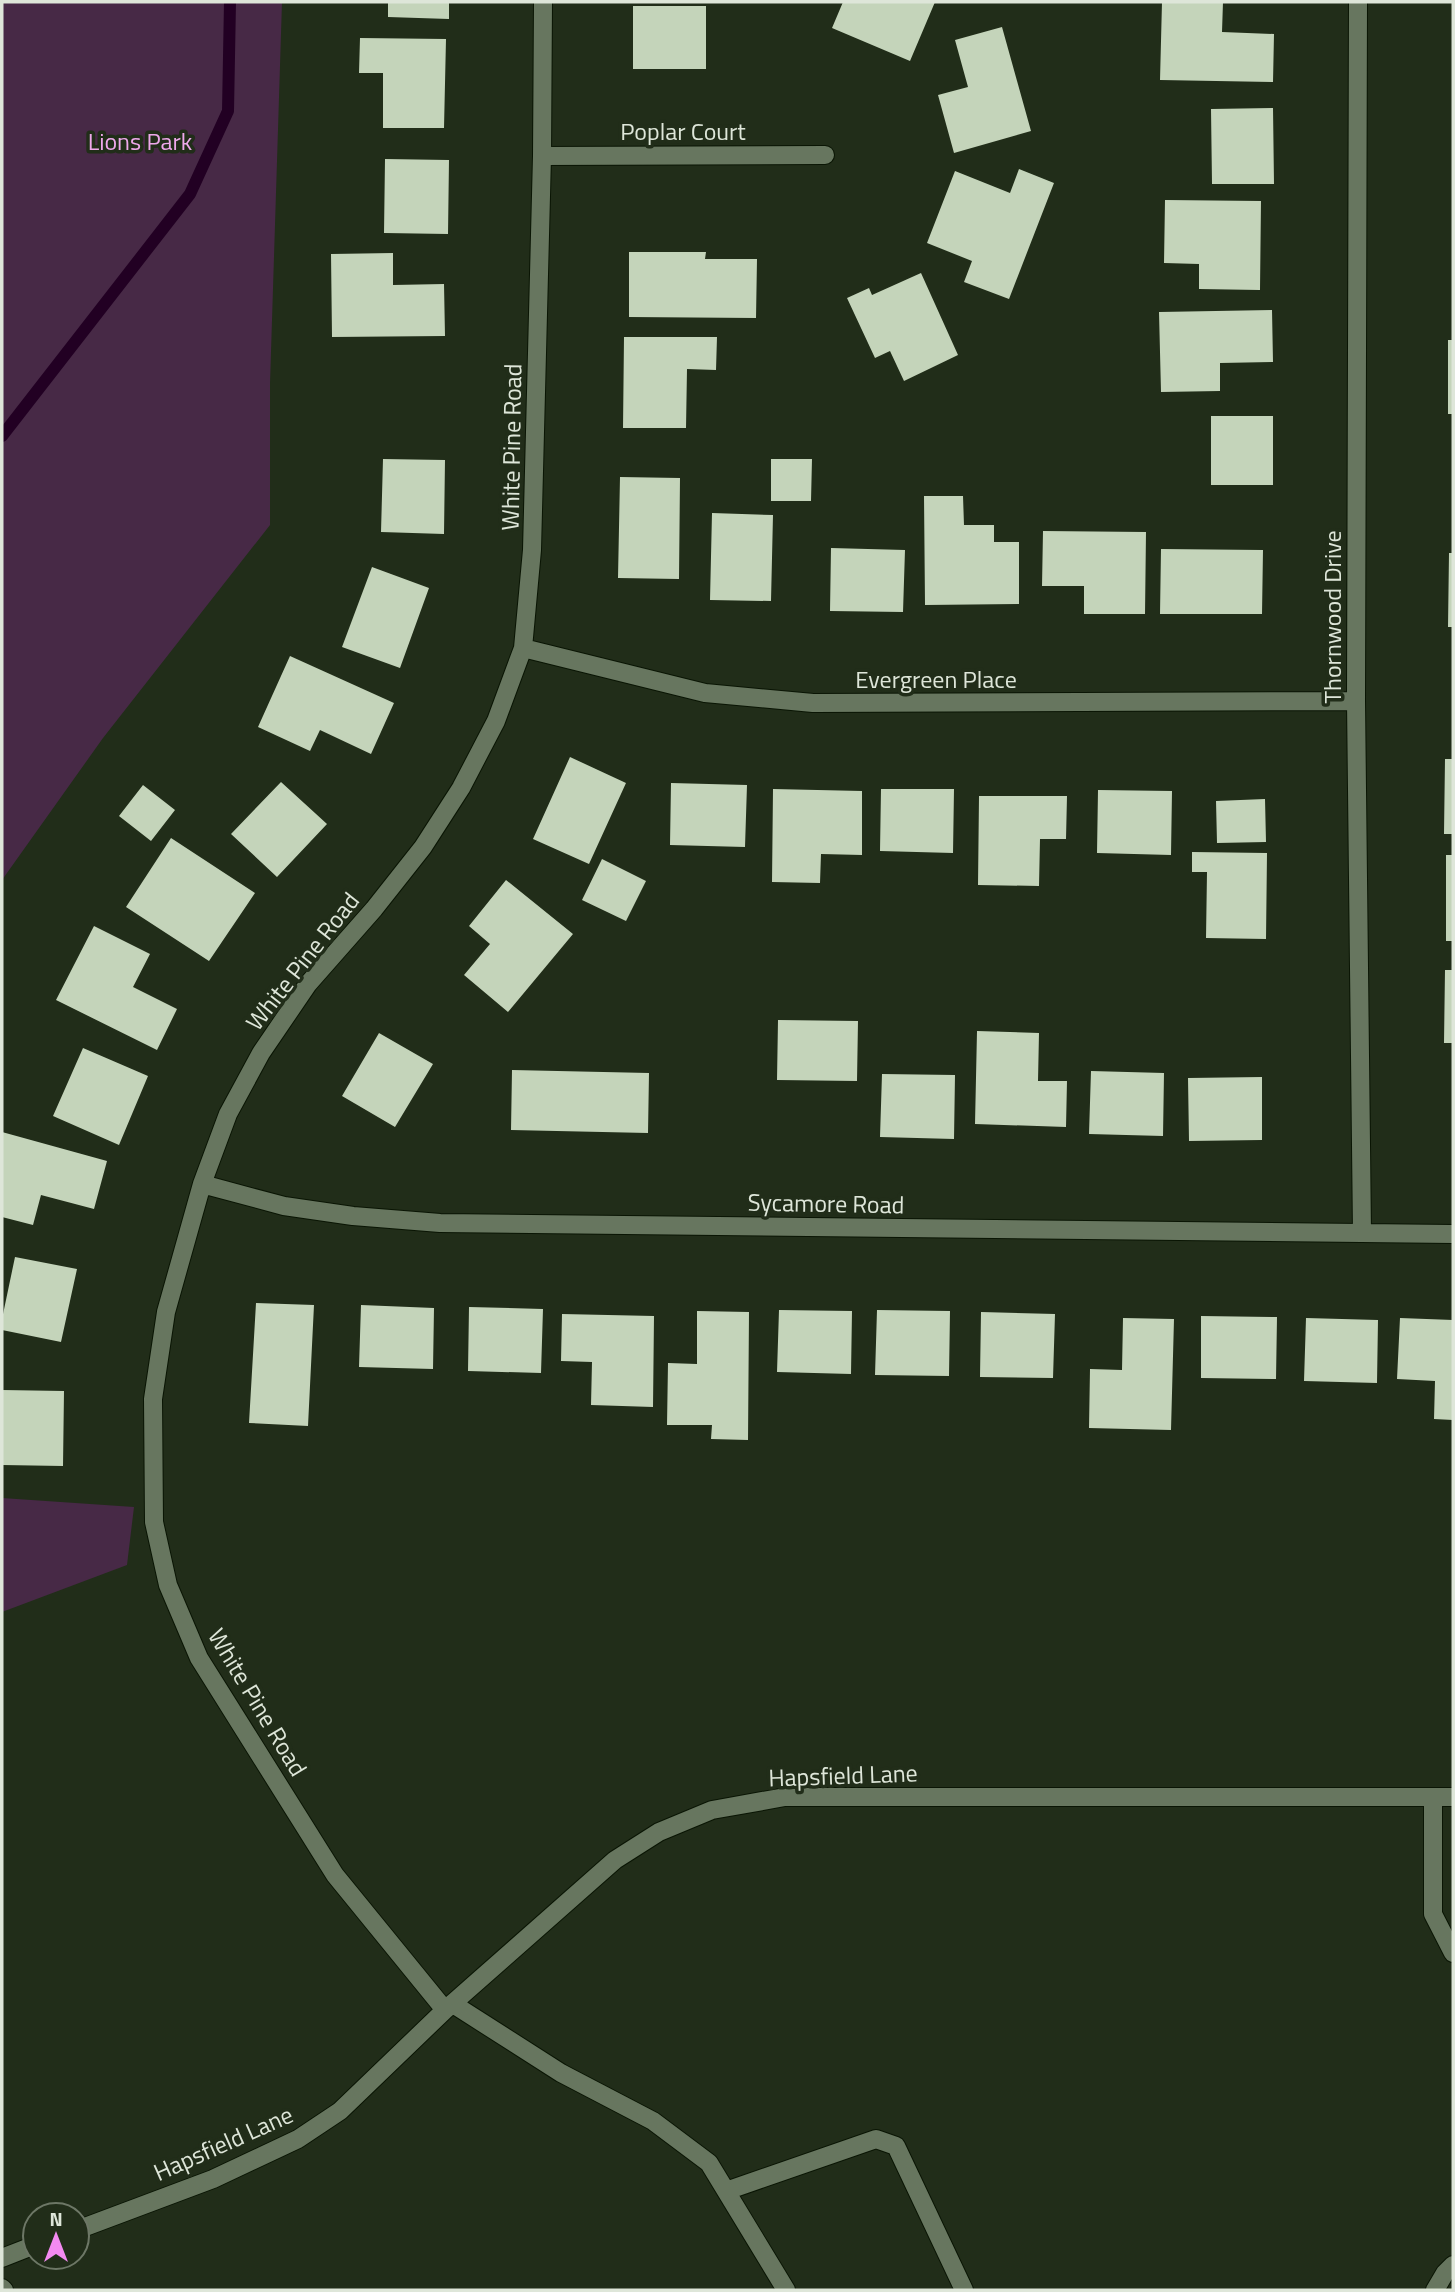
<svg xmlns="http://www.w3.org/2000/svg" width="1455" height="2292" font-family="'Titillium Web',sans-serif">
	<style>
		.green { fill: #472946 }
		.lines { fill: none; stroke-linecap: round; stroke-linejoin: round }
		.stream { stroke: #220023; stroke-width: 12 }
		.building { fill: #c4d4ba }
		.minor-casing { stroke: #0a1504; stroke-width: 20 }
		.minor { stroke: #67765f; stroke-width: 18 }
		.labels { text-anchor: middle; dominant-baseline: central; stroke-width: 7; stroke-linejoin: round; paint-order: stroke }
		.street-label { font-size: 24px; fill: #dee6d9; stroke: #212d19 }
		.park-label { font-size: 24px; fill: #eea8eb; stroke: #212d19 }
	</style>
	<rect width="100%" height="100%" fill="#212d19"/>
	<path class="green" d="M2 2H282L270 384V525L103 738 2 880Z
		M2 1498 134 1507 127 1565 2 1612Z"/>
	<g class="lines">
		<path class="stream" d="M2 436 190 194 228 111 230 2"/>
	</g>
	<path class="building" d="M388 2H449V19L388 17Z
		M843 2H935L910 61 832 28Z
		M1162 2H1223L1222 32 1274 34 1273 82 1160 80Z
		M633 6H706V69H633Z
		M1002 27 1031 131 954 153 938 95 968 87 955 40Z
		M360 38 446 39 444 128H383V73H359Z
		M1273 108 1274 184H1212L1211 109Z
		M385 159 449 160 448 234 384 233Z
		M1019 169 1054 183 1009 299 964 282 972 261 927 243 955 171 1010 193Z
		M1165 200 1261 201 1260 290 1199 289V264L1164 263Z
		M629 252H706L705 259H757L756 318 629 317Z
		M393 253V285L444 284 445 336 332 337 331 254Z
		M921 273 958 355 904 381 890 351 875 358 847 298 869 288 872 295Z
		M1272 310 1273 362 1220 363V391L1161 392 1159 312Z
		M624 337H717L716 370 687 369 686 428H623Z
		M1448 340H1453V414H1448Z
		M1211 416H1273V485H1211Z
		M383 459 445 460 444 534 381 532Z
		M771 459H812L811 501H771Z
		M620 477 680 478 679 579 618 578Z
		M924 496H963L964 525H994V542H1019V604L925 605Z
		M712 513 773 515 771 601 710 600Z
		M1043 531 1146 532 1145 614H1084V586H1042Z
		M831 548 905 550 903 612 830 611Z
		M1161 549 1263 550 1262 614H1160Z
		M1449 553H1453V627H1448Z
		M372 567 429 588 400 668 342 647Z
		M290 656 394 703 371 754 320 730 310 751 258 727Z
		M570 757 626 783 589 864 533 839Z
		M1445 759H1453V834H1444Z
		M281 782 327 824 277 877 231 834Z
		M671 783 747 785 745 847 670 845Z
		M143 785 175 810 151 841 119 816Z
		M773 789 862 791V855L821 854 820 883 772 882Z
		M881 789H954L953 853 880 851Z
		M1098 790 1172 791 1171 855 1097 853Z
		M979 796H1067L1066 839H1040L1039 886 978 885Z
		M1265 799 1266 842 1217 843 1216 801Z
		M171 838 255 893 209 961 126 907Z
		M1192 852 1267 853 1266 939 1206 938 1207 872H1192Z
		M1446 855H1453V941H1446Z
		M602 859 646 881 626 921 582 900Z
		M506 880 573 934 508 1012 464 975 490 944 469 926Z
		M94 926 150 954 133 987 177 1009 157 1050 56 1000Z
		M1445 970H1453V1043H1444Z
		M778 1020 858 1021 857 1081 777 1080Z
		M977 1031 1039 1033 1038 1081H1067L1066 1127 975 1124Z
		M379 1033 433 1064 395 1127 342 1096Z
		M83 1048 148 1076 119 1145 53 1116Z
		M512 1070 649 1073 648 1133 511 1130Z
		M1091 1071 1164 1073 1163 1136 1089 1134Z
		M882 1074 955 1075 954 1139 880 1137Z
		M1262 1077V1140L1189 1141 1188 1078Z
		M2 1132 107 1161 94 1209 41 1195 33 1225 2 1217Z
		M15 1257 77 1269 61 1342 2 1330V1319Z
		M256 1303 314 1305 308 1426 249 1423Z
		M361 1305 434 1308 433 1369 359 1367Z
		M469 1307 543 1309 541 1373 468 1371Z
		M779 1310 852 1311 851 1374 777 1372Z
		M877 1310 950 1311 949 1376 875 1375Z
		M697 1311 749 1312 748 1440 711 1439 712 1425H667L668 1363 697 1364Z
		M981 1312 1055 1314 1053 1378 980 1377Z
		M562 1314 654 1316 653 1407 591 1405 592 1362 561 1361Z
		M1201 1316 1277 1317 1276 1379 1201 1378Z
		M1123 1318 1174 1319 1171 1430 1089 1428 1090 1369 1122 1370Z
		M1306 1318 1378 1320 1377 1383 1304 1381Z
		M1400 1318 1453 1320V1420L1434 1419 1435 1381 1397 1379Z
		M2 1390 64 1391 63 1466 2 1465Z"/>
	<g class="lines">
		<g class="minor-casing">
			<path id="minor" d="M1358 2 1356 701 1362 1233
				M542 156 825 155
				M523 648 705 693 813 703 1356 701
				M202 1184 284 1206 353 1216 440 1223 1453 1234
				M1433 1797V1914L1453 1953
				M453 2004 561 2073 653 2121 709 2163 786 2290
				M445 2010 335 1875 199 1658 168 1585 154 1522 153 1399 166 1312 202 1184 228 1114 261 1053 308 984 374 909 423 847 461 788 496 721 523 648 532 550 542 156 543 2
				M726 2191 876 2139 896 2146 964 2290
				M77 2230 213 2179 298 2139 340 2111 445 2010 615 1860 659 1832 712 1810 785 1797H1453
				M2 2258 35 2245
				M2 2288 4 2290
				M1435 2290 1445 2273 1453 2265"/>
		</g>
		<use href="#minor" class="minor"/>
	</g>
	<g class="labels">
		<g class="street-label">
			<text x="683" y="131">Poplar Court</text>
			<text transform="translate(511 447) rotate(-89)">White Pine Road</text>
			<text transform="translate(1332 617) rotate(-90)">Thornwood Drive</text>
			<text x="936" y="679">Evergreen Place</text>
			<text transform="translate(302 961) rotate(-52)">White Pine Road</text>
			<text transform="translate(826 1203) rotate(1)">Sycamore Road</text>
			<text transform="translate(258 1702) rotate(59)">White Pine Road</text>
			<text transform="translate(843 1775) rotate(-2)">Hapsfield Lane</text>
			<text transform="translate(223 2143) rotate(-24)">Hapsfield Lane</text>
		</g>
		<g class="park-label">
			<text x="140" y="141">Lions Park</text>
		</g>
	</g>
	<rect width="1455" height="2292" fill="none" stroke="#dee6d9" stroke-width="7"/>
	<g transform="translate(56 2236)"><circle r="33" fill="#212d19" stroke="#6d7766" stroke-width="2"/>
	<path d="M0-5L12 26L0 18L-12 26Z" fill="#f38af1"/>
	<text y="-10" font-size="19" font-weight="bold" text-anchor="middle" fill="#dee6d9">N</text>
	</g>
</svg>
